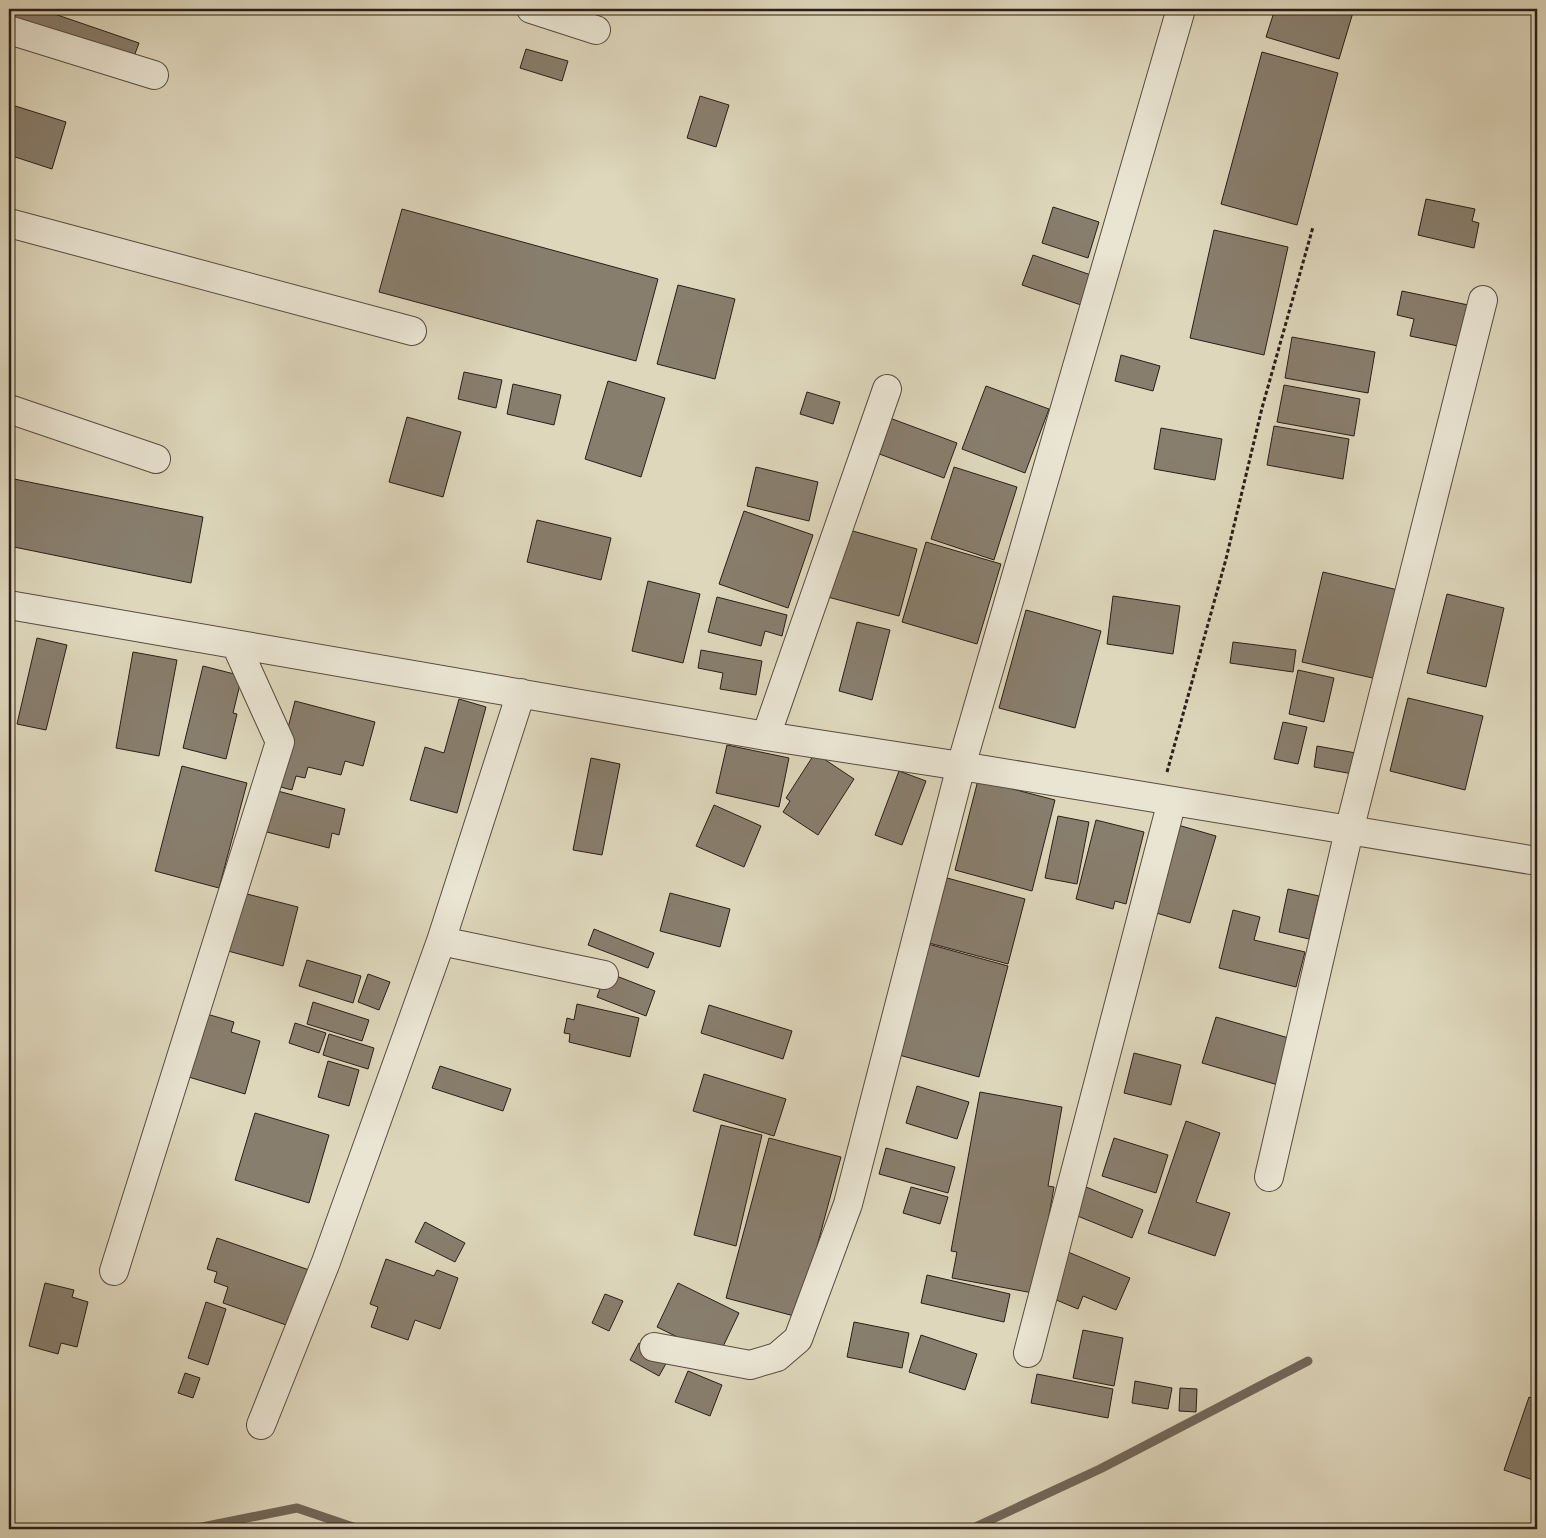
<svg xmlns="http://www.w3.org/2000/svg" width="1546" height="1538" font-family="'EB Garamond',serif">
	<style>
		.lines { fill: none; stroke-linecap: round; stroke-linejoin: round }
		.stream { stroke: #716759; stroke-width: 9 }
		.building { fill: #887e6d; stroke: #2a1e18 }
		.minor-casing { stroke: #574c41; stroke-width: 30 }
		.path { stroke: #2a1e18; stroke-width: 3; stroke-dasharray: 4 2.5; stroke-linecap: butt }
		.minor { stroke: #eae5d3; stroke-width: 28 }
	</style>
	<rect width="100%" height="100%" fill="#ded7bc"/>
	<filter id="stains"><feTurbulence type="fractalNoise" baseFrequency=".004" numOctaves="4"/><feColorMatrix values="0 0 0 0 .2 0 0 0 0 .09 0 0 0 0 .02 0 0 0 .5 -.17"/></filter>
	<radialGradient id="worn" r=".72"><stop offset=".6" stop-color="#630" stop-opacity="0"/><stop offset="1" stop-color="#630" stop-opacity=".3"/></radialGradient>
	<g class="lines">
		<path class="stream" d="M192 1529 297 1508 359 1529
			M971 1529 1100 1469 1308 1361"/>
	</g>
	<path class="building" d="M9 9H40L139 43 132 62 9 20Z
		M1256 9H1272L1271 12Z
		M1275 9H1354L1339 59 1266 37Z
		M526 49 568 61 562 81 520 68Z
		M1262 52 1338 73 1297 225 1221 204Z
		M700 96 729 105 716 147 687 138Z
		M9 104 66 122 52 169 9 155Z
		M1426 199 1475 209 1472 221 1479 223 1474 248 1418 235Z
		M1053 207 1099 222 1088 258 1042 243Z
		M402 209 658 279 636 361 379 292Z
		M1214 230 1288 247 1264 355 1190 338Z
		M1033 255 1091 275 1081 305 1022 285Z
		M678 285 735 299 715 379 657 364Z
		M1402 291 1473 306 1468 333 1461 331 1458 346 1410 336 1414 319 1397 315Z
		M1292 337 1375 352 1368 393 1285 378Z
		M1121 355 1160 366 1153 391 1115 381Z
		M464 372 502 380 496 408 458 399Z
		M608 381 665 398 641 477 585 459Z
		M513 384 561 395 554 425 507 414Z
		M1284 385 1360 399 1354 436 1277 422Z
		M986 386 1049 409 1025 473 962 449Z
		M807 392 840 402 833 424 800 414Z
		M407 417 461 432 443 497 389 482Z
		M887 417 957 443 944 478 874 452Z
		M1274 426 1349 439 1343 479 1267 465Z
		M1161 428 1222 439 1215 480 1154 469Z
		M756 467 818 482 809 521 747 506Z
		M954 467 1017 487 994 560 931 539Z
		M9 478 203 517 191 583 9 546Z
		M744 511 813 535 788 608 719 584Z
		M537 520 611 538 601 580 527 562Z
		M842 528 917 549 899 616 824 596Z
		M926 542 1001 564 977 644 902 622Z
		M1323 572 1398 590 1377 679 1302 662Z
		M648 581 700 594 683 663 632 651Z
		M1447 594 1504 608 1486 687 1427 673Z
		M1113 596 1180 606 1173 654 1107 644Z
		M717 597 787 615 782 636 765 631 761 646 708 632Z
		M1026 610 1101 631 1075 728 999 708Z
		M857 622 890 630 872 700 839 691Z
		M37 638 67 645 46 730 17 724Z
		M1233 642 1296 650 1293 672 1230 663Z
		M701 650 762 661 756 695 720 689 723 673 698 668Z
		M133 652 177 660 159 756 116 748Z
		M203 666 242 676 233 713 237 714 226 759 183 748Z
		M1298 670 1334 678 1324 722 1289 714Z
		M1408 698 1483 716 1465 790 1390 771Z
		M459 699 486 707 457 813 410 800 425 747 444 753Z
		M295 701 375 722 363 766 345 761 341 775 308 767 305 778 296 776 292 790 273 785Z
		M1283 722 1307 727 1298 764 1274 759Z
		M727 745 789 758 779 807 716 793Z
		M1317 746 1356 753 1353 774 1314 767Z
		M815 753 854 779 818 835 783 812 790 801 786 798Z
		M591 758 620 764 602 855 573 850Z
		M182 766 247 783 219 888 155 871Z
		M899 771 926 781 902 845 875 835Z
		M978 780 1055 800 1032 891 955 870Z
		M274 790 345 809 339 835 332 833 329 848 259 830Z
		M714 805 761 826 744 867 696 846Z
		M1058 816 1089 822 1077 884 1045 878Z
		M1096 820 1144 832 1126 904 1115 901 1113 909 1076 899Z
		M1178 825 1216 836 1190 923 1153 912Z
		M947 878 1025 899 1008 964 929 943Z
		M1288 889 1319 896 1309 939 1279 932Z
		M243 893 298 907 283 966 228 951Z
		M670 893 730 909 720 947 660 931Z
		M1233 910 1260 917 1254 940 1305 952 1296 987 1219 968Z
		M594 929 654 953 648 968 588 945Z
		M928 944 1008 966 979 1077 899 1055Z
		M307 960 361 976 353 1003 299 986Z
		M606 972 655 991 646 1016 597 997Z
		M368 974 390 982 379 1010 358 1002Z
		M313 1002 369 1020 362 1041 307 1024Z
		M577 1004 639 1018 630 1057 569 1042 570 1034 564 1033 567 1018 574 1020Z
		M709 1005 792 1031 783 1059 701 1033Z
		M200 1012 234 1022 231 1032 260 1041 245 1094 182 1075Z
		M1216 1017 1299 1041 1285 1087 1202 1063Z
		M295 1023 326 1033 319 1053 289 1043Z
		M329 1034 374 1048 368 1069 323 1055Z
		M1134 1053 1181 1065 1171 1105 1124 1093Z
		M328 1061 359 1070 349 1106 318 1097Z
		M440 1066 511 1089 503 1111 432 1088Z
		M704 1074 786 1099 774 1136 693 1111Z
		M917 1086 969 1102 957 1139 906 1123Z
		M980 1092 1062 1107 1048 1186 1054 1187 1040 1267 1033 1293 952 1278 957 1252 951 1251Z
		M255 1113 329 1135 309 1203 235 1180Z
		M1186 1121 1220 1133 1196 1202 1230 1213 1215 1256 1148 1233Z
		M721 1125 762 1135 736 1246 694 1235Z
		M769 1138 841 1157 798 1317 726 1298Z
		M1114 1138 1168 1155 1156 1193 1102 1176Z
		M886 1148 955 1167 948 1193 879 1174Z
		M1081 1185 1143 1210 1132 1238 1070 1213Z
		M911 1187 948 1197 940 1224 903 1213Z
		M425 1222 465 1243 455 1262 415 1242Z
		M217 1238 312 1271 289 1326 223 1303 228 1287 214 1282 217 1272 207 1269Z
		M1068 1252 1130 1278 1116 1310 1083 1296 1078 1309 1049 1297Z
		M386 1259 434 1276 437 1270 458 1278 440 1329 415 1320 408 1340 371 1327 378 1307 370 1304Z
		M927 1275 1010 1294 1004 1322 921 1303Z
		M45 1283 74 1290 72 1297 88 1302 77 1347 61 1343 58 1354 29 1346Z
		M678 1283 739 1313 718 1357 657 1327Z
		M605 1294 623 1301 609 1331 592 1323Z
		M206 1302 226 1309 208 1365 188 1358Z
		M854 1322 909 1333 902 1368 847 1357Z
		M1083 1330 1123 1338 1114 1386 1073 1378Z
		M921 1335 977 1354 965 1390 909 1372Z
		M639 1343 668 1360 659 1376 630 1360Z
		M688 1371 722 1385 710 1416 675 1402Z
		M185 1373 200 1378 193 1398 178 1393Z
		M1037 1374 1113 1389 1108 1418 1031 1403Z
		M1135 1381 1172 1388 1168 1409 1132 1403Z
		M1180 1388 1197 1389 1196 1412 1179 1411Z
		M1529 1397 1537 1400 1536 1481 1504 1470Z"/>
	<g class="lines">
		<g class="minor-casing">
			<path id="minor" d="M531 9 596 30
				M9 30 154 75
				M9 223 412 331
				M9 409 156 459
				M9 605 766 736 961 766 1537 861
				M766 736 887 389
				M441 941 604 975
				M1269 1177 1349 831 1483 300
				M114 1271 280 742 236 645
				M654 1347 750 1365 777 1357 798 1339 848 1204 961 766 1181 9
				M1028 1353 1172 801
				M261 1425 326 1262 441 941 521 693"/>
		</g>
		<path class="path" d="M1167 772 1226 559 1262 408 1313 227"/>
		<use href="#minor" class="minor"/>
	</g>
	<rect width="1546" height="1538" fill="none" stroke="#ded7bc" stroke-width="30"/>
	<rect x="10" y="10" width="1526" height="1518" fill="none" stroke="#2a1e18" stroke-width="2.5"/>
	<rect x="15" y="15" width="1516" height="1508" fill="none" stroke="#2a1e18"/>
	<rect width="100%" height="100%" filter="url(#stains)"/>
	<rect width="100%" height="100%" fill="url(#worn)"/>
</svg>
